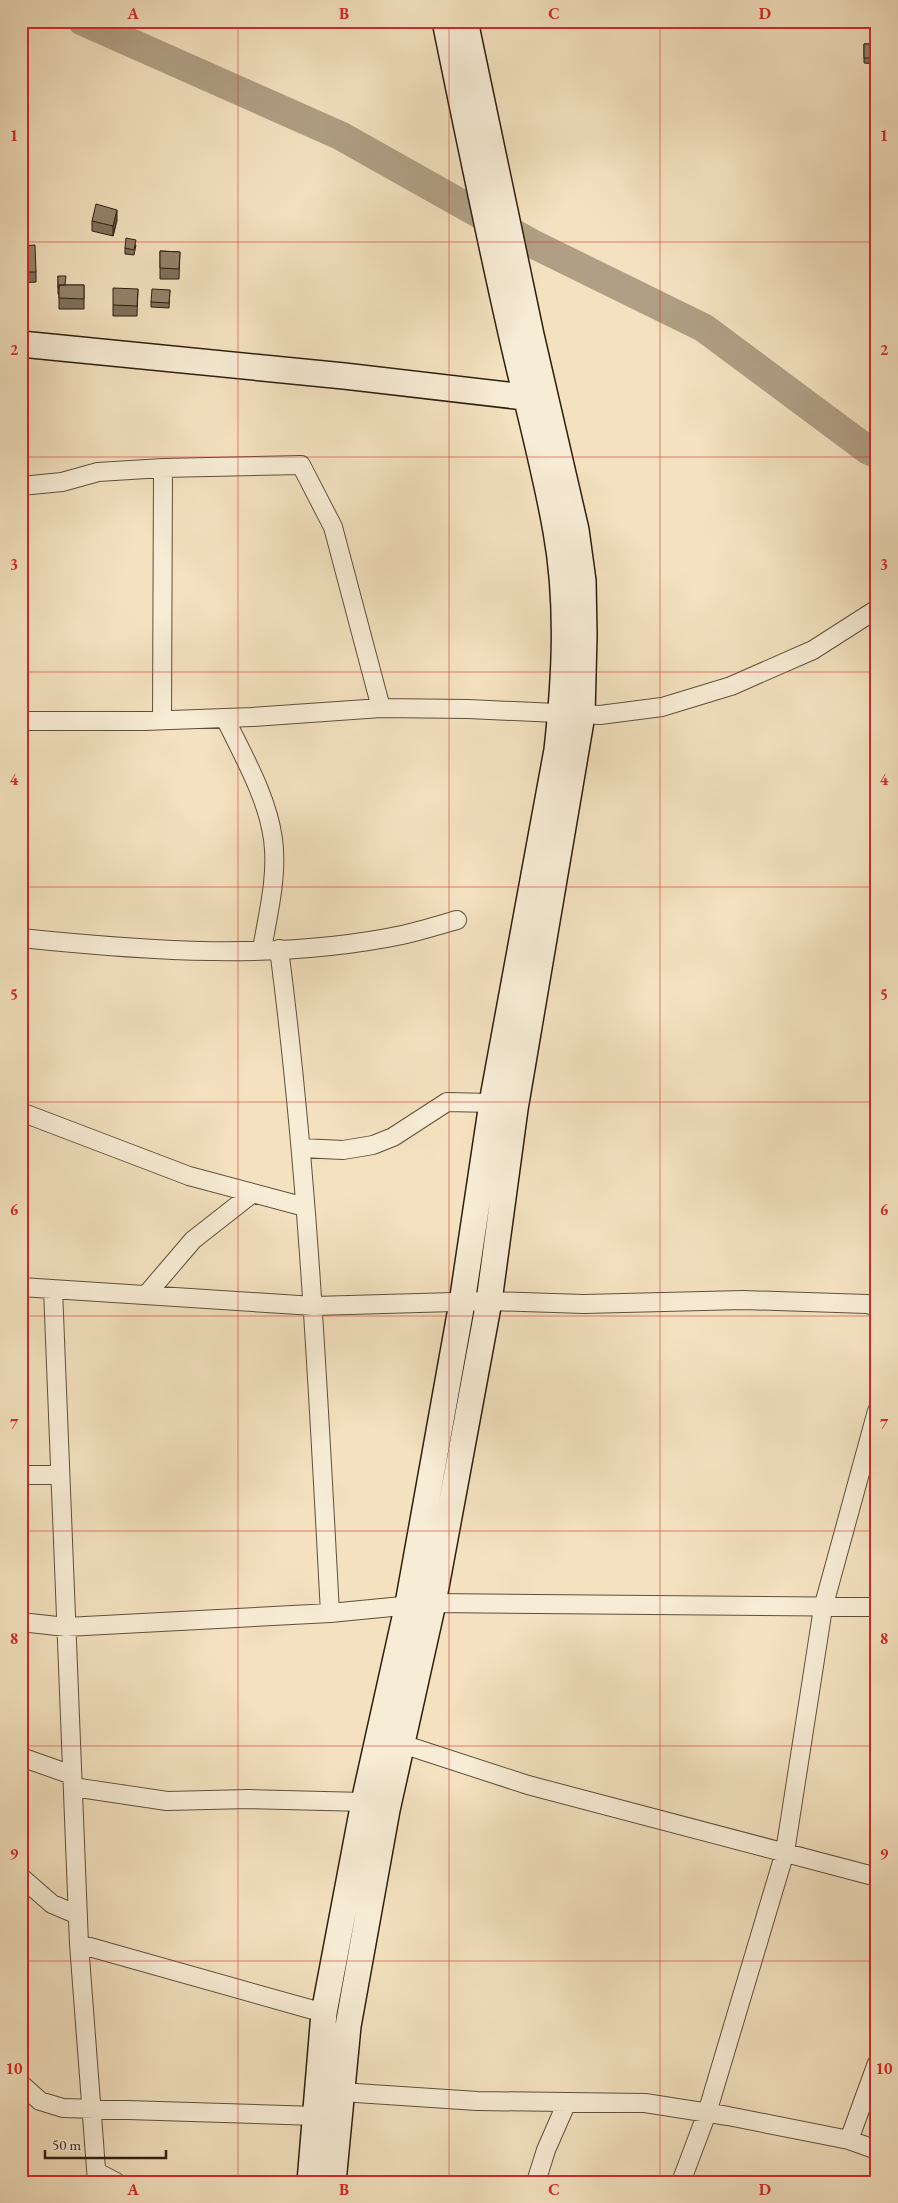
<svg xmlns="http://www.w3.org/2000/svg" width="898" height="2203" font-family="'EB Garamond',serif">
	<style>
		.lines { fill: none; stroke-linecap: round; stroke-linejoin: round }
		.river { stroke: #b09f84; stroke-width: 29 }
		.street-casing { stroke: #5f503c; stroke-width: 20 }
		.secondary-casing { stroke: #2e1f10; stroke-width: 28 }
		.street { stroke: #f7ecd5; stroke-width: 18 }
		.secondary { stroke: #f7ecd5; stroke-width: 25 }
		.wall { fill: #7f725c; stroke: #2e1f10 }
		.shaded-wall { fill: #685c4b; stroke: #2e1f10 }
		.building { fill: #94846b; stroke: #2e1f10 }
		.grid { fill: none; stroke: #d62828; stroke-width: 1; stroke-opacity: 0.55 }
		.neatline { fill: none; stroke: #d62828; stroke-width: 2 }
		.grid-label { font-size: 16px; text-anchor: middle; font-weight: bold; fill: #d62828 }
	</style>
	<rect width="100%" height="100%" fill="#f3e1bf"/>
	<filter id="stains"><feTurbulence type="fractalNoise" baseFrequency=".004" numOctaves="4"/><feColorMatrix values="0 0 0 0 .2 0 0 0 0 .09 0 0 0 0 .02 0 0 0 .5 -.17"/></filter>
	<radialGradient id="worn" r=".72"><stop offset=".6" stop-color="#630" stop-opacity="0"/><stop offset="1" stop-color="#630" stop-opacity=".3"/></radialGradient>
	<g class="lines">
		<path class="river" d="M82 21 341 136 531 243 704 328 868 450 877 454"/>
		<g class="street-casing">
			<path id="street" d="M21 486 62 482 98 472 163 468 301 465 333 527 381 708
				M225 718C243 756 267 796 273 839 278 875 268 914 262 949
				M162 720 163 468
				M21 721H144L252 717 381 708 468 709 600 715 662 707 731 686 813 650 877 609
				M21 938C147 951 277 961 402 935 420 931 439 925 457 920
				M279 949C308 1170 318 1391 330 1613
				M21 1112 189 1176 305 1207
				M301 1148 343 1150 373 1145 393 1137 447 1102 492 1103
				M21 1287 314 1306 489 1301 584 1304 743 1300 867 1304 877 1307
				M53 1289 79 1944 97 2182
				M146 1295 193 1240 253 1193
				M21 1475H60
				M21 1622 66 1627 330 1613 433 1603 877 1607
				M402 1744 528 1785 877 1877
				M21 1757 72 1775
				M73 1787 167 1801 249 1799 364 1802
				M21 1877 52 1904 78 1915
				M79 1944 324 2013
				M21 2084 40 2101 63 2108 316 2116
				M341 2092 477 2101 645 2103 728 2116 849 2140 877 2150
				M849 2140 877 2063
				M97 2172 116 2182
				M536 2182 546 2150 567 2102
				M681 2182 707 2113 785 1852 823 1608 877 1411"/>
		</g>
		<g class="secondary-casing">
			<path id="secondary" d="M21 344 344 376 542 399
				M310 2182 324 2013 364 1802 408 1604 462 1303 492 1103 557 750C565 678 569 603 556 531 544 463 525 396 510 328 487 226 466 124 445 21
				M333 2182 348 2026 387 1810 433 1603 489 1301 515 1109 582 715 584 635 583 581 576 530 531 335 465 21"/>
		</g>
		<use href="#street" class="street"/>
		<use href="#secondary" class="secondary"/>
	</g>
	<path class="wall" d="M864 44H877V64L864 63Z
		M117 220 113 236 92 231V221Z
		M136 245 134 255 125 254V248Z
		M21 246 36 272V282L21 283Z
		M160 251 180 252 179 279H160Z
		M58 276 65 285H84V309H59V294H58Z
		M138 289 137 316H113V305Z
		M170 290 169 308 151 307V302Z"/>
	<path class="shaded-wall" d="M117 210V220L113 236V226Z"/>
	<path class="building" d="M864 44H877V58H864Z
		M96 204 117 210 113 226 92 221Z
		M126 238 136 240 134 250 125 248Z
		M35 245 36 272H21V246Z
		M160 251 180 252 179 269 160 268Z
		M58 276H66L65 285H59V288H58Z
		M59 285H84V299L59 298Z
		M113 288 138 289 137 306 113 305Z
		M152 289 170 290 169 303 151 302Z"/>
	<path class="grid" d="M238 21V2182M449 21V2182M660 21V2182M21 242H877M21 457H877M21 672H877M21 887H877M21 1102H877M21 1316H877M21 1531H877M21 1746H877M21 1961H877"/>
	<rect width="898" height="2203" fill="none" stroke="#f3e1bf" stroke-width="55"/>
	<path d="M45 2150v8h121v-8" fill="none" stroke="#2e1f10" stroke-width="2.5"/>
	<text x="52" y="2150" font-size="15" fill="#2e1f10" stroke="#f7ecd5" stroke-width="4" paint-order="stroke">50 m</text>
	<rect x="28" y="28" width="842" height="2148" class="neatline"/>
	<g class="grid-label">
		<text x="133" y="19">A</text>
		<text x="344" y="19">B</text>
		<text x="554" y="19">C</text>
		<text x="765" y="19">D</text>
		<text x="14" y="141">1</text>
		<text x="884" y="141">1</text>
		<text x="14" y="355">2</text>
		<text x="884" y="355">2</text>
		<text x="14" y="570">3</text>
		<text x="884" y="570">3</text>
		<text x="14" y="785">4</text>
		<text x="884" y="785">4</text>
		<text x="14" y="1000">5</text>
		<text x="884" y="1000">5</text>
		<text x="14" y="1215">6</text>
		<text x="884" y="1215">6</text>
		<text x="14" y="1429">7</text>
		<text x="884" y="1429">7</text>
		<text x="14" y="1644">8</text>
		<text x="884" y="1644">8</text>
		<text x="14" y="1859">9</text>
		<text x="884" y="1859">9</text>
		<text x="14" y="2074">10</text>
		<text x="884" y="2074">10</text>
		<text x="133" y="2195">A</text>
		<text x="344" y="2195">B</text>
		<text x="554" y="2195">C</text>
		<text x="765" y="2195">D</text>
	</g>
	<rect width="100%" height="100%" filter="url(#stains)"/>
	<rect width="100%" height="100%" fill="url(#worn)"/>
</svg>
